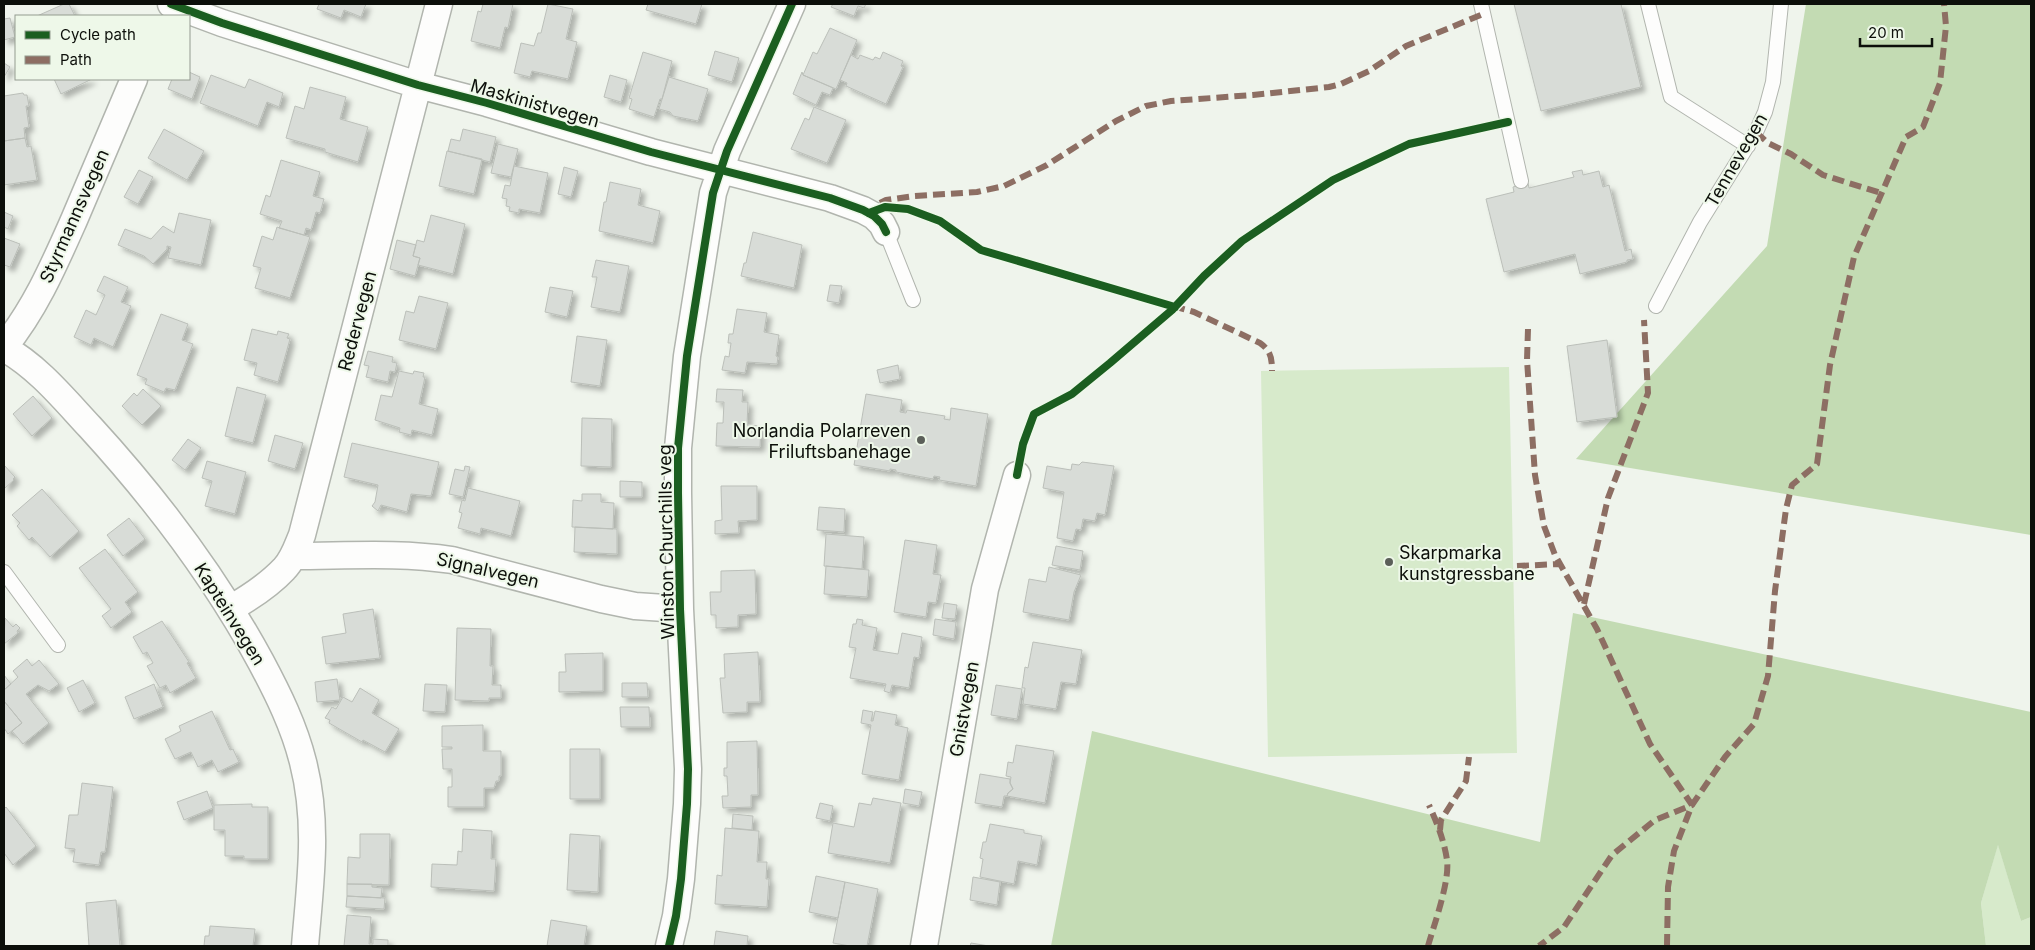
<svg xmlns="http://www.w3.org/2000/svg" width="2035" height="950" font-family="Inter,sans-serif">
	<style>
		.green { fill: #d7eacb }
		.forest { fill: #c3dbb3 }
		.building { fill: #d8dcd7; stroke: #bbbfb9; filter: url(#shadow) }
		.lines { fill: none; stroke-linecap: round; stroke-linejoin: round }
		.service-casing { stroke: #b1b5ae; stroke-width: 16 }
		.minor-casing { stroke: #b1b5ae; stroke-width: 29 }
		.service { stroke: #fdfdfc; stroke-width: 14 }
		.minor { stroke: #fdfdfc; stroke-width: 26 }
		.quiet { stroke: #8d6e63; stroke-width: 6; stroke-dasharray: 12 6; stroke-linecap: butt }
		.cycleway-casing { stroke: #eef8e9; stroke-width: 11 }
		.cycleway { stroke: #1b5e20; stroke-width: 8 }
		.poi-dot { fill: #5b5f59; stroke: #eef8e9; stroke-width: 2 }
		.labels { text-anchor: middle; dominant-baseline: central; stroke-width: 4; stroke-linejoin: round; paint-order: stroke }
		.street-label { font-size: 18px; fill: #0c0f0a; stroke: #eef8e9 }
		.poi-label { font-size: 18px; fill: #0c0f0a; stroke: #eef8e9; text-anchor: end }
	</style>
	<defs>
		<filter id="shadow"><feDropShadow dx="4.5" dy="4.5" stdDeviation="2.5" flood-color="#0004"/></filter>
	</defs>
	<rect width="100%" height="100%" fill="#eff4ec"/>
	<path class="green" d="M1509 367 1517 753 1268 757 1261 371Z
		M1998 844 2021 921 2031 917V946H1986L1981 903Z"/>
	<path class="forest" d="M1806 4H2031V535L1576 459 1767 246Z
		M1573 613 2031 712V917L2021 921 1998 845 1981 903 1986 946H1051L1092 731 1540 842Z"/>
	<path class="building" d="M64 4H69L75 16H37Z
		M319 4H366L361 17 344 10 341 18 317 9Z
		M483 4H513L508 28 505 27 500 48 471 41 478 11 481 12Z
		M548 4 573 9 566 39 577 42 568 79 532 71 530 77 514 73 521 43 534 46 538 33H541Z
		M648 4H702L696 24 646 10Z
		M833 4H866L864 8 858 6 854 16 831 7Z
		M1514 4H1621L1641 87 1541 111Z
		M10 18 15 37 4 40V19Z
		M830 28 857 40 836 89 803 75 813 52 817 54Z
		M715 51 739 58 732 82 708 75Z
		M643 52 672 61 662 99H660L654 117 629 109 632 99 629 98Z
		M883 52 903 61 901 66 903 67 886 104 846 86 847 83 840 80 851 55 858 59 860 55 873 60 875 57 880 59Z
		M4 63 10 67 4 77Z
		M189 72 200 77 192 99 168 89 172 79H189Z
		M802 72 803 75 833 88 830 95 822 92 816 105 793 94Z
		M211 75 245 88 249 79 283 93 279 107 267 102 258 126 200 103Z
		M610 75 627 80 621 102 604 97Z
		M669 77 708 89 698 121 673 116 670 112 659 109Z
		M54 79H92L61 94Z
		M310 87 346 97 340 119 368 127 358 162 325 152V149L286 138 295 106 304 109Z
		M23 93 24 95H27L29 106H26L29 127 24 128 25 138 4 141V96Z
		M814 107 846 120 827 163 791 149 805 118 809 120Z
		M164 129 204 151 187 180 148 158Z
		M463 129 496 137 490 162 448 151 451 139 460 141Z
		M25 138 27 147 31 146 37 180 4 185V141Z
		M498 144 518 149 511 177 491 173Z
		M447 151 482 159 474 194 439 186Z
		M281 160 320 172 313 196 324 199 320 213 316 212 311 230 306 228 304 235 279 228 282 221 260 214 266 195 270 197Z
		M514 166 548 173 540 213 519 209V213L509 211 510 207 506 206 507 199 502 198 505 185 510 186Z
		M564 167 578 171 571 197 558 194Z
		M139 170 153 177 138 204 124 197Z
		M1582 170 1583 175 1599 171 1603 187 1609 185 1625 251 1631 249 1633 259 1627 260V262L1580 274 1575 254 1504 272 1486 199 1514 192 1513 187 1528 183 1529 188 1574 177 1572 172Z
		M610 182 641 189 638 205 660 211 653 243 599 231 604 202H606Z
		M4 212 13 216 8 229 4 227Z
		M179 213 211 220 201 265 168 258 171 247 167 246V249L153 264 144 256 118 245 125 229 151 239 163 226 174 233Z
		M431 215 465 224 453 274 418 265 420 258 413 256 417 240 424 242Z
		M277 227 310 237 290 298 255 288 261 268 253 266 262 236 273 240Z
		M753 232 802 245 794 288 741 276 744 263H746Z
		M4 238 20 244 10 267 4 265Z
		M397 240 416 245 413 256 420 258 415 276 390 269Z
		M596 260 629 266 620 312 591 307 597 277H592Z
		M104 276 128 287 121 302 131 306 113 347 94 338 91 345 74 337 86 310 96 315 105 295 97 291Z
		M830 285 842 286 839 303 827 301Z
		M550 287 573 291 567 317 545 312Z
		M419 296 448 303 436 349 399 340 406 311 414 313Z
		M737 309 767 313 764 332 779 335 776 356 778 357 777 364 747 362 745 373 722 370 725 356 729 357 731 343H728L729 334H733Z
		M161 314 188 324 182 340 193 344 175 390 166 388 164 392 145 384 147 379 137 375Z
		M252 329 277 335 278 331 289 334 287 338 290 339 278 382 254 375 257 363 244 360Z
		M577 336 607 340 600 386 571 382Z
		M1607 340 1617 417 1577 422 1567 346Z
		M368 351 393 357 392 362 397 363 395 372 390 371 388 382 366 377 369 366 364 365Z
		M898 365 900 379 880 383 877 370Z
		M399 371 413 374 414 371 424 373 423 377H425L419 404 438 409 432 435 412 430 411 435 399 432 400 428 375 420 381 395 392 397Z
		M237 387 266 395 253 443 225 436Z
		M143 389 161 406 142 425 122 406 134 393 137 396Z
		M717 389 743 390 742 402H748L747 425 761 426 760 447 716 446 717 423H723L724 402H716Z
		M866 394 902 400 900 412 906 413 907 410 945 416 944 419 950 420 951 408 988 414 976 486 939 480 940 477 934 476 933 479 896 472V470L890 469V471L854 465Z
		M33 396 52 418 32 436 13 414Z
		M582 418 612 419 611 467 581 466Z
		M275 435 303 443 295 469 268 461Z
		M188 439 201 448 185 470 172 460Z
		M352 443 439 462 431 496 411 494 407 512 381 505 378 511 372 506 375 502 378 485 344 477Z
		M207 461 246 472 235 514 205 506 212 481 202 478Z
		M1082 462 1114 466 1105 515 1097 513 1095 521 1083 519 1081 530 1076 529 1073 541 1057 538 1064 492 1043 488 1047 466 1071 470 1072 464 1079 465Z
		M4 465 15 477 13 479 14 480 4 489Z
		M465 466 470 467 463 497 449 494 455 469 464 471Z
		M620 481 642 482V497H620Z
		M721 486H757V520L738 521 739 533 715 534V521L722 520Z
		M468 488 520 501 511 536 481 528 480 534 458 528 462 513 459 512 462 500 465 501Z
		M42 489 79 531 50 557 32 537 29 540 17 526 20 523 12 515Z
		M582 494H601V502L614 503 613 529 572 527 573 500 582 501Z
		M819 507 845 509 844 532 817 530Z
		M129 518 145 539 123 556 107 535Z
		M575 527 617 529V554L574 552Z
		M826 534 864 537 862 569 824 566Z
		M905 540 937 545 933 574 941 575 936 603 928 602 926 617 894 612Z
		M1056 546 1083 551 1080 570 1052 565Z
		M105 549 138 592 125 602 132 612 111 628 102 616 111 609 79 568Z
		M826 566 869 570 867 597 824 594Z
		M1049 567 1081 575 1074 592 1069 620 1023 612 1029 579 1046 582Z
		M755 570 756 614 738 615V627L716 628V615H711L710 592H721V571Z
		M944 603 957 605 955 619 942 618Z
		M373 609 380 658 326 664 322 637 346 633 343 614Z
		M5 618 13 627 16 624 20 628 17 631 18 633 4 644Z
		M857 619 863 620 862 625 877 628 873 650 898 654 902 633 922 637 919 658 914 657 909 688 892 685 890 693 884 691 886 684 850 678 856 648 849 647 853 624H856Z
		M935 619 956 622 954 639 933 635Z
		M162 621 189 662 187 663 196 678 170 693 166 685 160 688 147 666 153 663 147 652 143 654 133 637Z
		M457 628 491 629 490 666H493L492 685H501V698H489V701L455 700Z
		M1033 642 1082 650 1076 684 1061 682 1056 709 1023 704 1025 688H1022L1025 667 1028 668Z
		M758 652 760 702H747V712L723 713 720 678H725L724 654Z
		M603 653V691L559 692V672H566L565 654Z
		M27 659 32 666 39 660 59 684 49 691 38 685 26 694 49 723 23 744 12 731 22 723 4 701V690L18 677 13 671Z
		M4 675 11 684 4 690Z
		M337 679 340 700 317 702 315 682Z
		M83 680 95 703 79 712 67 688Z
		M622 683H647L648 697H622Z
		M154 684 163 707 134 719 125 697Z
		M425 684 447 685 445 712 423 711Z
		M996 685 1022 689 1017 719 991 715Z
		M360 688 379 700 372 713 399 729 385 752 363 740 362 742 329 723 330 720 325 718 332 707 336 709 343 697 352 702Z
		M4 701 22 723 8 734 4 728Z
		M620 707H649L650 727H621Z
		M863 710 873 712 871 721H873L875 711 897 715 895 725 908 728 899 780 862 774 871 725 861 723Z
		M212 711 230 750 233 749 239 762 218 772 212 760 198 767 191 752 175 759 165 739 181 731 179 726Z
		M483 725V751H501V776H499V781H496L494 788H484V807H448V787H452V769H443L442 749H452V747H442V726Z
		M757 741 758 795H751V807L723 808 722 796H728L727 776H724V768H727V742Z
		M1016 745 1054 751 1045 803 1007 796 1008 793 1013 789 1010 783 1011 777 1006 776 1008 762 1013 763Z
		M570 749H600V799H570Z
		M980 774 1010 779V783L1013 789 1008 793 1007 796H1004L1002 807 975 803Z
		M82 783 113 787 105 852H101L99 865 73 862 75 849 65 848 69 815H78Z
		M905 789 922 792 919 806 903 803Z
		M207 791 213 808 184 820 177 802Z
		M873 798 901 803 890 863 828 853 833 823 854 827 859 803 871 805Z
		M820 803 833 806 830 821 816 818Z
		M252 804V807H268V859H244V856H225V830H214V805Z
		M6 807 36 846 13 865 4 853V809Z
		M733 814 753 816 752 830 732 828Z
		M990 824 1024 830V833L1042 836 1037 865 1018 861 1014 884 980 877 983 859 980 858 983 842H986Z
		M725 828 759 831 757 862H767L766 879H769L767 907 715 904 717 875 722 876Z
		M463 829 492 831 491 859H496L494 891 431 887 432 864 457 865 458 851 462 852Z
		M360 834H390L389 885 347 884 348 857 360 858Z
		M570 834 600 836 598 892 567 890Z
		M816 876 845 882 838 918 809 912Z
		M973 877 1000 882 997 905 970 900Z
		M845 882 878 889 867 946H850L833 943Z
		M347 884H372V887L382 888 381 898 347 896Z
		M347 896 385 898 384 909 346 907Z
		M116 900 120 946H89L86 903Z
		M347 915 371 917 369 944H373V939L388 940V946H344Z
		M551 920 587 926 584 946H547Z
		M210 926 255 929 253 946H204L205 936H209Z
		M716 931 748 936 747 946H714Z
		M971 943 989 946H970Z"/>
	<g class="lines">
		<g class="service-casing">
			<path id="service" d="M1481 4 1521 181
				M1648 4 1671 97 1748 146
				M886 232 913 300
				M1656 306 1700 222 1756 132 1765 112 1773 82 1781 4
				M4 572 58 645"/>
		</g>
		<g class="minor-casing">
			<path id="minor" d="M171 4 222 23 418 85 487 103 651 152 830 198 863 210 874 216 882 224 886 232
				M4 347C35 309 54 265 74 220 94 173 114 126 134 79
				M4 348C38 367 63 398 90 427 155 498 215 577 261 662 278 694 294 726 303 762 319 824 310 884 305 946
				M293 556C346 556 399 552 452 560L601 599 635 606 680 609
				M230 609C249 598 269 585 284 569 293 560 297 547 302 535L439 4
				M669 946 676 916 681 879 687 804 688 769 680 609 678 493V448L687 356 713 193 727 151 792 4
				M924 946 985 589 1017 475"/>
		</g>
		<use href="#service" class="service"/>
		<use href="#minor" class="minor"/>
		<path class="quiet" d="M1756 132 1768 143 1791 154 1823 175 1881 193
			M880 203 886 200 915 196 977 192 1004 186 1047 165 1116 121 1146 106 1171 101 1253 95 1329 87 1341 84 1369 71 1406 46 1483 14
			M1173 306 1194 312 1260 343C1271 351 1272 358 1272 371
			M1528 329 1527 360 1535 475 1544 526 1555 555 1597 629 1650 744 1692 805 1655 820 1612 855 1564 927 1539 946
			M1517 566 1560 564
			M1584 604 1608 498 1648 393 1644 320
			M1440 830 1441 820 1466 781 1469 757
			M1428 946C1434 925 1450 881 1447 860 1444 840 1437 823 1429 805
			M1667 946 1668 887 1674 851 1692 805 1725 757 1754 724 1768 676 1775 591 1786 509 1792 485 1817 464 1830 365 1854 257 1906 137 1923 127 1940 83 1946 26 1944 4"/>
		<g class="cycleway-casing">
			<path id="cycleway" d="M171 4 222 23 418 85 487 103 651 152 830 198 863 210 874 216 882 224 886 232
				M869 213 885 207 908 209 940 221 981 250 1175 307
				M1017 475 1023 444 1034 414 1072 394 1110 363 1172 310 1204 276 1242 241 1333 180 1409 144 1508 122
				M669 946 676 916 681 879 687 804 688 769 680 609 678 493V448L687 356 713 193 727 151 792 4"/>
		</g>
		<use href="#cycleway" class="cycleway"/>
	</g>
	<g class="poi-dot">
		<circle cx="921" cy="440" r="5"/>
		<circle cx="1389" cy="562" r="5"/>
	</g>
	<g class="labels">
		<g class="street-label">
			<text transform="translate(535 103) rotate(16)">Maskinistvegen</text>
			<text transform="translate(1736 160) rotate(-60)">Tennevegen</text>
			<text transform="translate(74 216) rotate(-66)">Styrmannsvegen</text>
			<text transform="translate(357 321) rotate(-75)">Redervegen</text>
			<text transform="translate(666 542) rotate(-91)">Winston Churchills veg</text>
			<text transform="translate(488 570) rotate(13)">Signalvegen</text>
			<text transform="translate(230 614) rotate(58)">Kapteinvegen</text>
			<text transform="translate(964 709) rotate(-80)">Gnistvegen</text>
		</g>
		<g class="poi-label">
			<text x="911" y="430">Norlandia Polarreven<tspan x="911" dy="21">Friluftsbanehage</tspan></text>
			<text x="1399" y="552" text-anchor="start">Skarpmarka<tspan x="1399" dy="21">kunstgressbane</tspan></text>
		</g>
	</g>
	<rect width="2035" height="950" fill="none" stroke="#0c0f0a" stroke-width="10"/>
	<rect x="15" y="15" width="175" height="65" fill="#eef8e9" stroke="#949b90"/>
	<rect x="25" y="31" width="25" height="8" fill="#1b5e20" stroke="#949b90"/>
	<text x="60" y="40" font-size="15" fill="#0c0f0a">Cycle path</text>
	<rect x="25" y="56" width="25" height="8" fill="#8d6e63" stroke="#949b90"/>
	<text x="60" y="65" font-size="15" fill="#0c0f0a">Path</text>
	<path d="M1860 38v8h72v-8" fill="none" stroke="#0c0f0a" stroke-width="2.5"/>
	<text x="1868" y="38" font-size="15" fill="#0c0f0a" stroke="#eef8e9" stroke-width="4" paint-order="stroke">20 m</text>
</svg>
